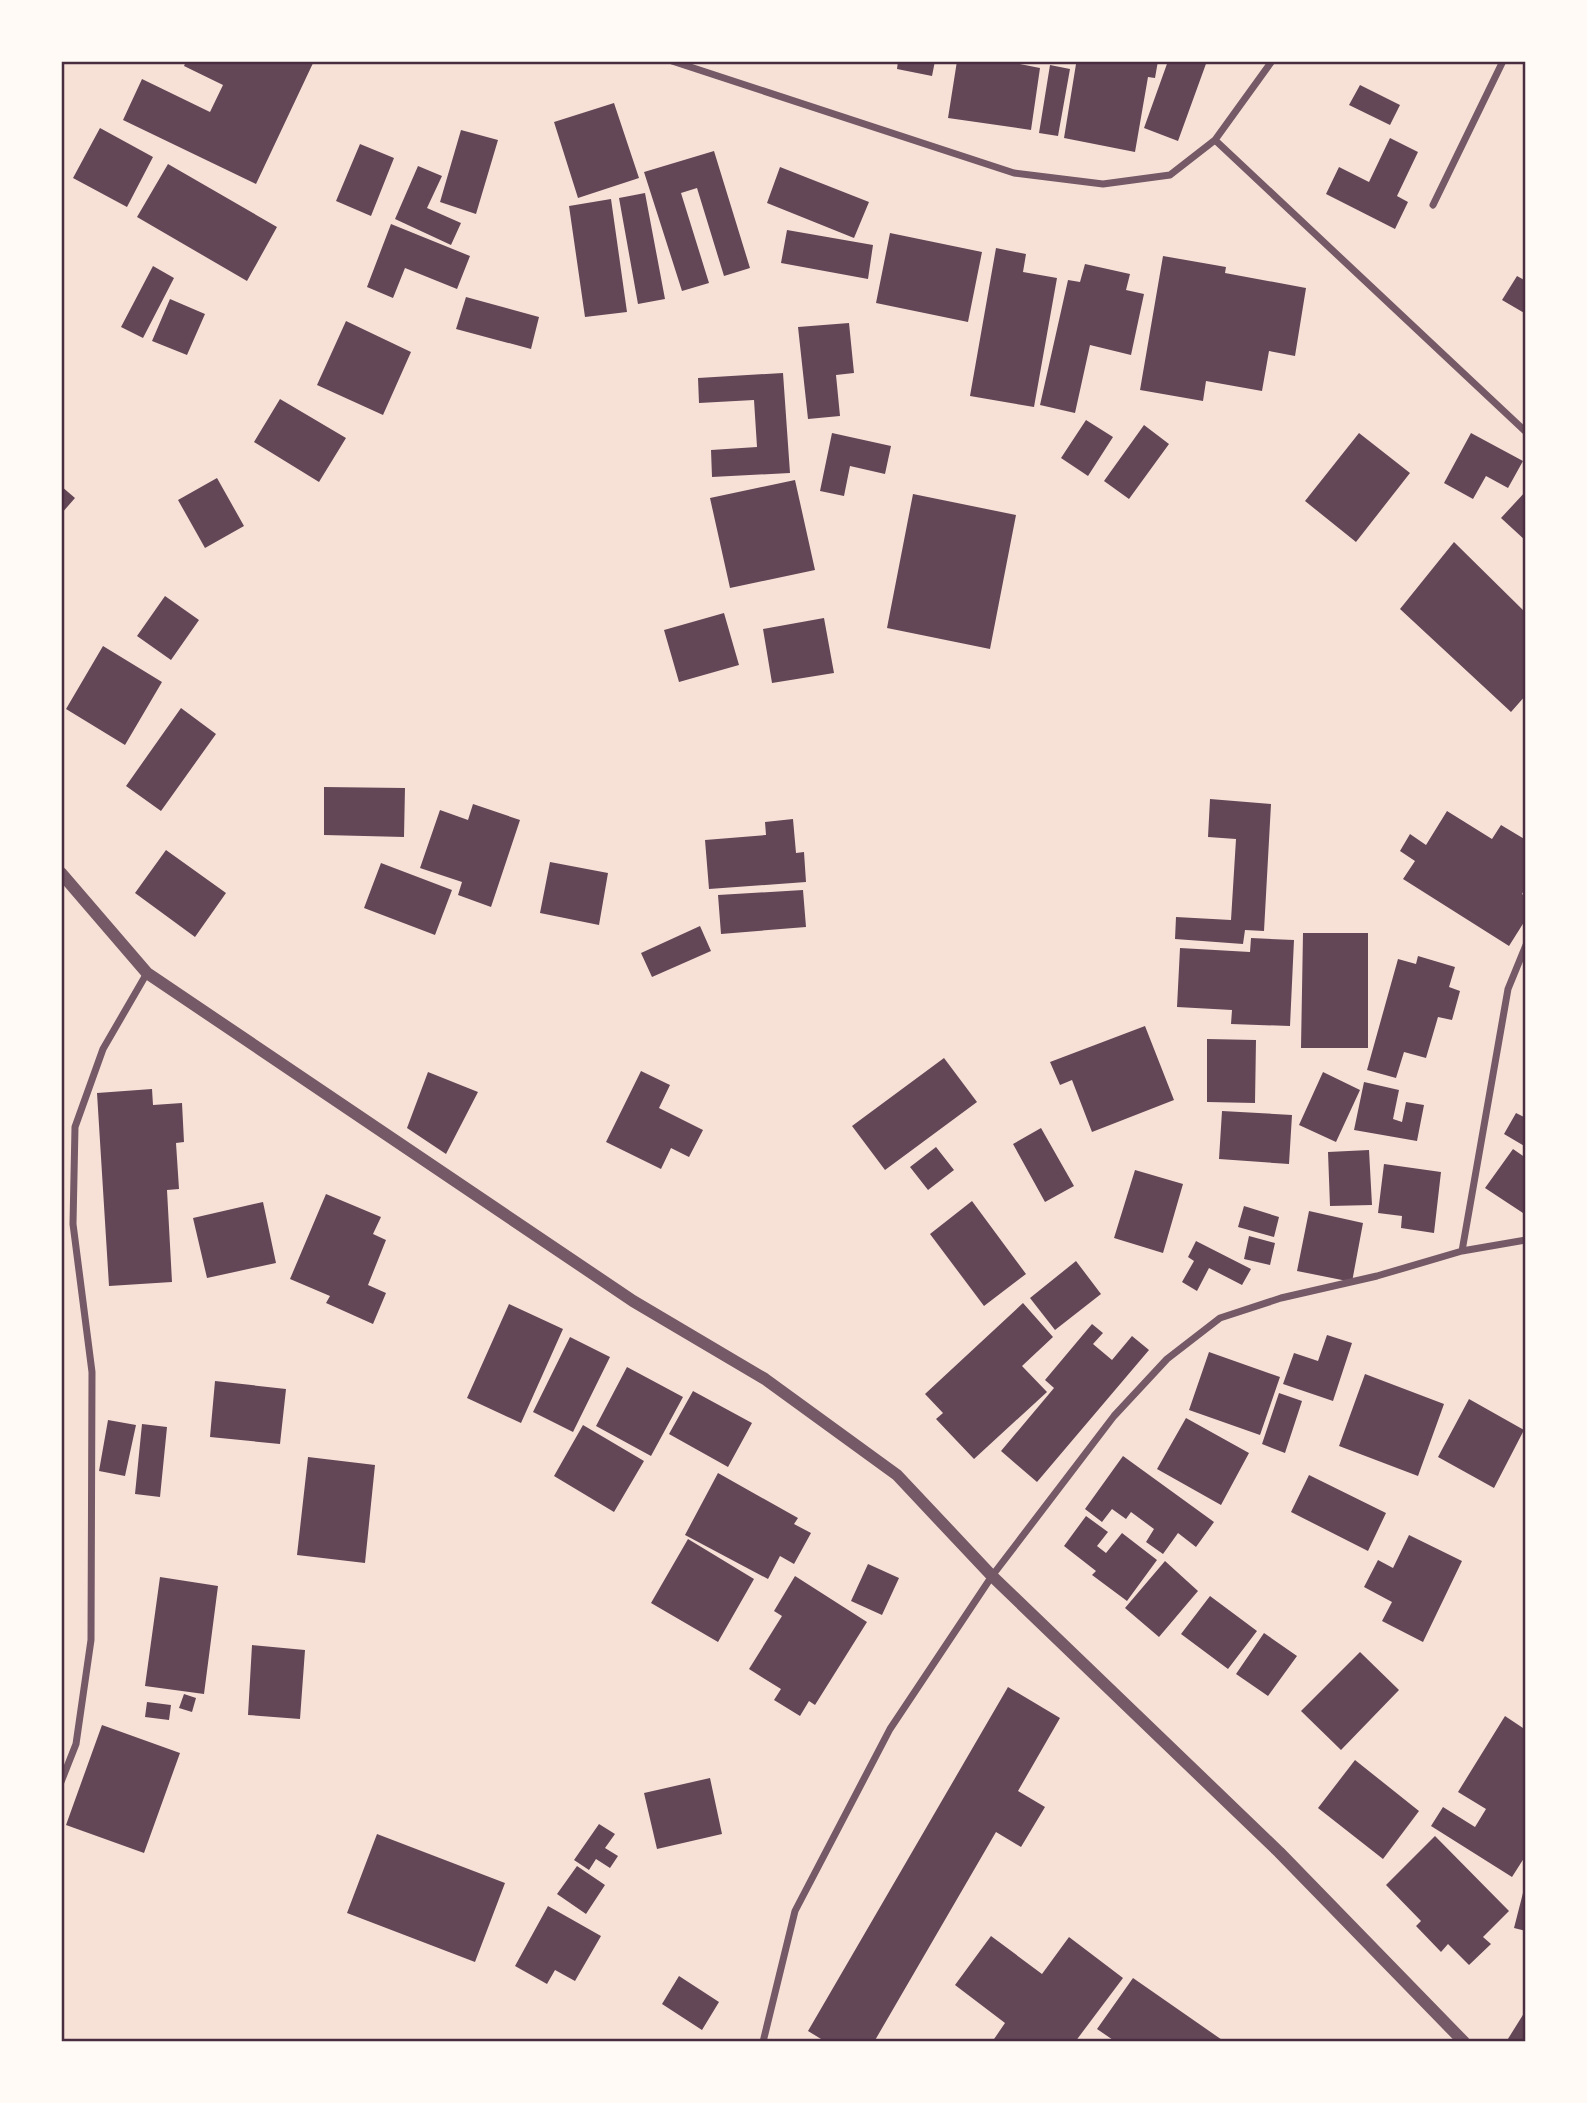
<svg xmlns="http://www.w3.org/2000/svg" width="1587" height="2103" font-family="Inter,sans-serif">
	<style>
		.building { fill: #644757 }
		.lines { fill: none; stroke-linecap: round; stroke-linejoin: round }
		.minor { stroke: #755966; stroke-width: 7 }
		.tertiary { stroke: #755966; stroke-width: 12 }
		.neatline { fill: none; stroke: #4a2c40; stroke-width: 2.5 }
	</style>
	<rect width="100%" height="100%" fill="#f7e1d7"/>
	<path class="building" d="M186 61H314L256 184 123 120 142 79 210 112 223 85 184 66Z
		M898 61H935L932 76 897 69Z
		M957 61H1004L1040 68 1031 130 948 118Z
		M1067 61H1158L1155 78 1148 77 1135 152 1064 138 1076 64Z
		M1168 61H1207L1178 141 1144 128Z
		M1050 65 1070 69 1058 136 1039 133Z
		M1360 85 1400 105 1390 125 1349 105Z
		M614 103 639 178 578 198 554 122Z
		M100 128 153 157 127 207 73 178Z
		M461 130 498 140 476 214 440 202Z
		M1390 138 1418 152 1397 196 1408 202 1395 229 1326 194 1339 167 1369 182Z
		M360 144 394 158 371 216 336 201Z
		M714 151 750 268 724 276 697 188 681 193 709 283 682 291 644 172Z
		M168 164 277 227 247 281 137 217Z
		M418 166 442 176 427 208 461 223 451 245 395 219Z
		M780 167 869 202 854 238 767 203Z
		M645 193 665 299 638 304 619 198Z
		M611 199 627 312 585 317 569 206Z
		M391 224 470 256 457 289 405 268 393 298 367 287Z
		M787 230 873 245 868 279 781 263Z
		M890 233 982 252 968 322 876 303Z
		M996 248 1026 254 1023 272 1057 278 1034 407 970 396Z
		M1163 256 1226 267 1225 273 1306 288 1295 356 1269 351 1262 391 1206 381 1203 401 1140 390Z
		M1085 264 1130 274 1126 290 1144 294 1131 355 1090 345 1075 413 1040 405 1068 280 1080 282Z
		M153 266 174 278 143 338 121 327Z
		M1517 276 1526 281V314L1502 300Z
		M466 297 539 317 531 349 456 329Z
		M170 299 205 314 187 355 152 341Z
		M346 321 411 352 383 415 317 385Z
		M849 323 854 373 836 375 840 416 808 419 798 327Z
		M783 373 790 473 712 477 711 450 757 447 754 400 699 403 698 378Z
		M280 399 346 438 319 482 254 442Z
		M1086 420 1113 437 1088 476 1061 458Z
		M1144 425 1169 444 1129 499 1104 481Z
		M832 433 891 446 885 474 850 466 844 496 820 491Z
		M1359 433 1410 473 1356 542 1305 501Z
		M1471 433 1523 461 1508 488 1486 476 1473 499 1444 483Z
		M217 478 244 526 205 548 178 500Z
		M795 480 815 570 730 588 710 498Z
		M61 486 75 498 61 514Z
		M1526 491V541L1501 518Z
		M913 494 1016 515 990 649 887 628Z
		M1454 542 1526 613V695L1511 712 1400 609Z
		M165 596 199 620 171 660 137 636Z
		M724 613 739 665 679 682 664 630Z
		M824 618 834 673 772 683 763 629Z
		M103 646 162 682 125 745 66 709Z
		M181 708 216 734 161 811 126 786Z
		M324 787 405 788 404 837 324 835Z
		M1210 799 1271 804 1264 931 1245 930 1243 944 1175 939 1176 917 1231 920 1236 839 1208 837Z
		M473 804 520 820 491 907 458 895 462 882 420 868 440 810 468 820Z
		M1447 811 1492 839 1501 825 1526 840V887L1522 894 1526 897V919L1509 946 1403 879 1415 861 1400 851 1410 834 1426 845Z
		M793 819 796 853 804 852 806 882 709 889 705 840 766 835 765 822Z
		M166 850 226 893 195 937 135 893Z
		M550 862 608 873 599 925 540 913Z
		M381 863 452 890 435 935 364 908Z
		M803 890 806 927 721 934 718 895Z
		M700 926 711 951 652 977 641 953Z
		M1303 933H1368V1048H1301Z
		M1251 938 1294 940 1290 1026 1231 1024 1232 1010 1177 1007 1180 948 1250 952Z
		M1418 956 1455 967 1449 987 1460 991 1452 1020 1438 1017 1426 1058 1404 1052 1396 1078 1367 1070 1398 959 1416 964Z
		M1145 1026 1174 1100 1092 1132 1072 1080 1060 1085 1050 1062Z
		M1207 1039 1256 1040 1255 1103 1207 1102Z
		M944 1058 977 1102 885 1170 852 1126Z
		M641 1071 670 1085 659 1108 703 1130 689 1157 671 1148 661 1169 606 1142Z
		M428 1072 478 1092 446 1154 407 1128Z
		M1323 1072 1360 1090 1336 1142 1299 1125Z
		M1364 1082 1399 1090 1393 1119 1402 1122 1406 1102 1424 1105 1417 1141 1354 1130Z
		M152 1089 153 1105 182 1103 184 1142 176 1143 179 1189 167 1190 172 1282 109 1286 97 1093Z
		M1222 1111 1292 1115 1289 1164 1219 1159Z
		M1516 1113 1526 1118V1147L1504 1134Z
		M1041 1128 1074 1186 1045 1202 1013 1144Z
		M936 1147 954 1170 928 1190 910 1167Z
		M1513 1149 1526 1158V1209L1523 1213 1485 1188Z
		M1369 1150 1372 1205 1330 1206 1328 1152Z
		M1384 1164 1441 1172 1434 1233 1401 1228 1402 1216 1378 1213Z
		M1135 1170 1183 1184 1163 1253 1114 1238Z
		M326 1194 381 1217 373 1234 386 1240 368 1285 386 1293 373 1324 326 1303 330 1296 290 1279Z
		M972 1201 1026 1274 984 1306 930 1234Z
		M263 1202 276 1263 207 1278 193 1218Z
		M1244 1206 1279 1217 1274 1237 1238 1227Z
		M1309 1211 1363 1223 1352 1282 1297 1271Z
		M1249 1236 1275 1243 1270 1265 1244 1259Z
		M1196 1241 1251 1269 1242 1285 1209 1268 1197 1291 1182 1282 1194 1261 1188 1257Z
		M1076 1261 1101 1294 1055 1330 1030 1298Z
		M1023 1303 1053 1337 1022 1366 1047 1392 974 1459 936 1419 943 1413 925 1394Z
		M509 1304 563 1329 521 1423 467 1398Z
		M1092 1324 1103 1333 1093 1344 1112 1360 1132 1336 1149 1350 1037 1482 1001 1451 1054 1388 1045 1380Z
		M1327 1335 1352 1343 1333 1401 1283 1384 1294 1353 1318 1361Z
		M570 1337 610 1357 573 1432 533 1412Z
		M1209 1352 1280 1377 1260 1435 1189 1410Z
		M627 1367 683 1397 651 1456 596 1426Z
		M1365 1374 1444 1404 1418 1476 1339 1446Z
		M215 1381 286 1389 280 1444 210 1437Z
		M693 1391 752 1423 728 1467 669 1434Z
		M1279 1393 1302 1401 1285 1453 1262 1444Z
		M1469 1399 1524 1430 1494 1488 1438 1457Z
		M1186 1418 1249 1453 1221 1505 1157 1469Z
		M108 1420 136 1425 125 1476 99 1471Z
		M142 1424 167 1427 160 1497 135 1494Z
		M583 1425 644 1461 614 1512 554 1476Z
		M1123 1456 1214 1522 1196 1547 1178 1533 1163 1554 1146 1542 1154 1529 1131 1512 1126 1519 1112 1509 1102 1522 1085 1509Z
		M308 1457 375 1465 365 1563 297 1555Z
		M718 1473 798 1518 794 1524 811 1533 794 1564 780 1556 768 1579 685 1535Z
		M1309 1475 1386 1513 1368 1551 1291 1512Z
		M1086 1516 1108 1532 1097 1546 1106 1553 1122 1533 1157 1560 1127 1601 1092 1575 1096 1571 1064 1546Z
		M1409 1535 1462 1561 1423 1642 1382 1621 1392 1602 1364 1587 1378 1560 1393 1568Z
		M688 1539 754 1579 718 1642 651 1603Z
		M1165 1561 1198 1591 1159 1637 1125 1608Z
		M868 1564 899 1578 882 1615 851 1601Z
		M795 1576 867 1622 815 1705 809 1701 800 1716 774 1700 781 1689 749 1669 782 1616 774 1611Z
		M160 1577 218 1586 204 1694 145 1686Z
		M1210 1596 1257 1631 1228 1669 1181 1634Z
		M1264 1633 1297 1656 1268 1696 1236 1674Z
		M252 1645 305 1650 300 1719 248 1715Z
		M1360 1652 1399 1690 1341 1750 1301 1711Z
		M1008 1687 1060 1718 1018 1791 1045 1807 1021 1847 996 1832 874 2042H826L808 2031Z
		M184 1694 196 1698 192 1712 179 1708Z
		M147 1702 171 1705 169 1720 145 1717Z
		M1505 1716 1526 1730V1855L1512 1877 1431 1826 1443 1807 1475 1827 1486 1809 1458 1792Z
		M102 1725 180 1753 144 1853 66 1825Z
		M1355 1760 1419 1811 1383 1859 1318 1808Z
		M710 1778 722 1834 657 1849 644 1793Z
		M599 1824 615 1834 605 1848 618 1856 610 1868 596 1859 589 1870 574 1860Z
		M377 1834 505 1883 475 1962 347 1913Z
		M1435 1836 1509 1911 1483 1937 1491 1944 1469 1965 1448 1944 1441 1952 1416 1926 1421 1921 1386 1885Z
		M577 1866 605 1885 586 1914 557 1894Z
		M1525 1885H1526V1931L1514 1928Z
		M548 1906 601 1936 575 1981 555 1970 547 1984 515 1966Z
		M991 1936 1042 1974 1069 1937 1123 1978 1075 2042H992L1005 2023 955 1985Z
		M679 1976 719 2002 702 2030 662 2004Z
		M1133 1978 1225 2042H1116L1097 2029Z
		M1526 2010V2042H1506Z"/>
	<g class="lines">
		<path class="minor" d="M672 61 1014 173 1103 184 1170 175 1215 140 1272 61
			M1215 140 1526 432
			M1433 205 1503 61
			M1462 1251 1508 989 1526 945
			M61 1782 76 1744 91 1640 92 1372 73 1224 75 1127 103 1049 147 973
			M763 2042 795 1911 890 1729 992 1576 1114 1416 1167 1359 1220 1318 1281 1298 1377 1276 1462 1251 1526 1240"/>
		<path class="tertiary" d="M61 873 147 973 633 1301 765 1379 897 1475 992 1576 1279 1852 1464 2042"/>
	</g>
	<rect width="1587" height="2103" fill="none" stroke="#fffaf5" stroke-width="126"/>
	<rect x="63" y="63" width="1461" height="1977" class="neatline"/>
</svg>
